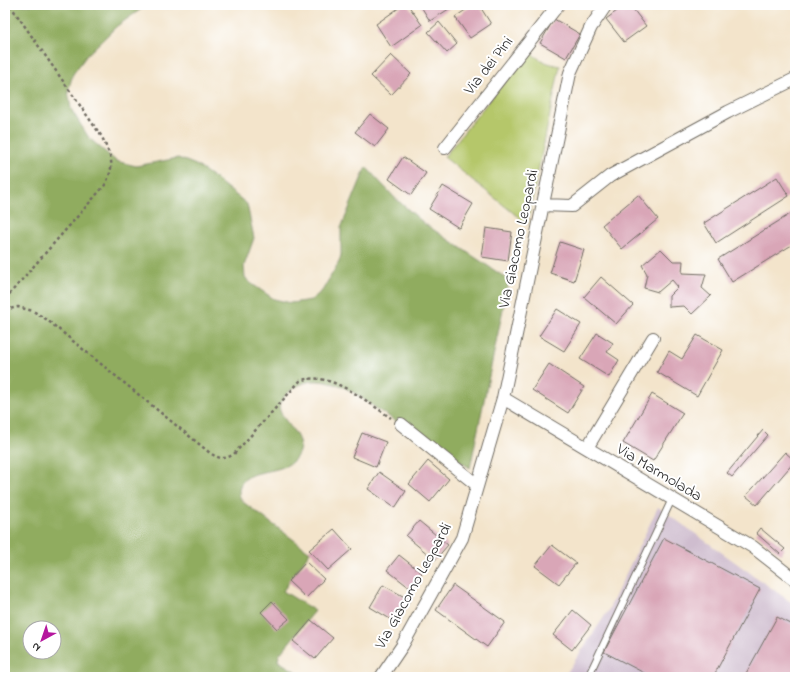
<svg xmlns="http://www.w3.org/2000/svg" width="800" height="682" font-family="'Indie Flower',sans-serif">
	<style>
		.industrial { fill: #cfbdcf }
		.green { fill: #b5c76b; stroke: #70794b }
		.forest { fill: #90ac5f; stroke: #5e6c45; fill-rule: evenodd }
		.building { fill: #d9a6b7 }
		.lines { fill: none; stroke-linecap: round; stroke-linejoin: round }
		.service-casing { stroke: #716c63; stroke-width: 8 }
		.minor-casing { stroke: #716c63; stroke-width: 14 }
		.path { stroke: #716c63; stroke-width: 2.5; stroke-dasharray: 3 3; stroke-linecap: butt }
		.service { stroke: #fff; stroke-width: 6 }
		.minor { stroke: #fff; stroke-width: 12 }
		.labels { text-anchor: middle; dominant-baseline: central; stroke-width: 4; stroke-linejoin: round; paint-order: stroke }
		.street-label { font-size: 16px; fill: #2b2b2b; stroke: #fff }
	</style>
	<rect width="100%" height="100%" fill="#fff"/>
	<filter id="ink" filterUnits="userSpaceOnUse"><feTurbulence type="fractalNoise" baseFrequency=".025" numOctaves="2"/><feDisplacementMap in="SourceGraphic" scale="8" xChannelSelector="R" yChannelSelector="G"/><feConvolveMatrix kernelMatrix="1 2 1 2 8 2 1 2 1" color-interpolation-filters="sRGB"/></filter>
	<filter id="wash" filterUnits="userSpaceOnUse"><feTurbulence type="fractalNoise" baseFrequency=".012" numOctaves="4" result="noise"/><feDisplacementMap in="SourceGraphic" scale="16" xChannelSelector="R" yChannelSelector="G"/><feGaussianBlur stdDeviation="0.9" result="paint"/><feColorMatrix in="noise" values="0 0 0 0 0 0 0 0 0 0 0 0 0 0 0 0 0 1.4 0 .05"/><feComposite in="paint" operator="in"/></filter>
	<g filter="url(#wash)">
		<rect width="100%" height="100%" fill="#f3e4cb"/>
		<path class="industrial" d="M658 507 795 605V677H564L608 611Z"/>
		<path class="green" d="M529 51C538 60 548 64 560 66L527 224 444 157Z"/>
		<path class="forest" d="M5 5H147L117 26 87 55 73 74 68 91 71 109 89 138 116 161 136 166 178 158 186 161 196 165 212 176 247 204 254 238 244 266 245 277 249 282 274 299 291 303 311 300 322 291 339 262 341 255V228L366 167 395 198 425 224 509 280 470 468C440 449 410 430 380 411 370 404 352 390 341 386 336 384 320 380 314 381 302 381 285 392 280 403 274 418 308 434 298 454 287 477 251 466 241 484 239 487 239 492 239 496L243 502 310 552 283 591 315 611 279 655 278 661 305 677H5ZM30 628H54V652H30Z"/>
		<g id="blocks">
			<path class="building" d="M403 5H408L422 25 391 47 376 24Z
				M420 5H455L430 21Z
				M473 5H479L491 24 470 38 455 17Z
				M625 5H630L646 26 624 42 606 19Z
				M554 19 580 34 566 58 540 43Z
				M439 22 457 44 447 53 428 32Z
				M391 55 411 74 391 95 371 76Z
				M370 114 389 129 375 147 355 132Z
				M403 157 426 173 411 195 389 179Z
				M777 177 789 196 716 243 704 223Z
				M443 186 473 204 459 228 429 209Z
				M638 195 658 219 622 249 602 225Z
				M795 211V243L732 282 718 259Z
				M486 228 512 232 508 261 482 257Z
				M560 242 584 250 574 281 550 273Z
				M661 249 673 261H683L682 273 706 274 702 288 711 296 692 314 684 306 669 307V296L678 287 672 280 658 292 644 288 647 274 642 265Z
				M601 277 633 305 616 324 584 297Z
				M557 309 581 324 564 351 539 336Z
				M597 333 613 343 607 352 619 360 609 377 580 359Z
				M697 335 723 350 697 396 657 372 669 351 682 359Z
				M549 364 584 387 568 413 532 390Z
				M652 394 683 413 653 461 623 443Z
				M763 430 768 435 732 477 727 473Z
				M362 433 386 442 376 467 352 457Z
				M785 452 795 461 757 505 746 496Z
				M428 461 449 479 430 502 409 484Z
				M379 472 406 491 395 508 368 489Z
				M419 521 448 545 435 560 406 536Z
				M760 528 785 549 780 554 756 533Z
				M334 529 352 549 328 570 309 550Z
				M664 538 760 589 713 677H647L648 675 604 652Z
				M552 545 576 563 559 584 535 566Z
				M399 555 422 573 410 588 387 570Z
				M306 562 324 579 306 598 288 581Z
				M383 585 410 600 397 623 370 607Z
				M453 585 505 622 487 647 436 610Z
				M272 601 289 619 277 629 261 612Z
				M573 610 591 625 572 650 553 635Z
				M777 617 795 626V677H744Z
				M311 620 333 638 315 659 293 641Z"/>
		</g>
	</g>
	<g filter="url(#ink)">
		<use href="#blocks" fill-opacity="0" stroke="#716c63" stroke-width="1"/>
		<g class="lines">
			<g class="service-casing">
				<path id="service" d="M588 677 672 499"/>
			</g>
			<g class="minor-casing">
				<path id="minor" d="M445 148 558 5
					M542 205 572 206 610 176 728 112 795 79
					M503 398 753 547 795 580
					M401 424 477 485
					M587 448 653 338
					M381 677 402 646 462 538 503 398 570 73 591 27 606 5"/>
			</g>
			<path class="path" d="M5 299 105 185C116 163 111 158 102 137L10 5
				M5 310 18 307 33 311 46 319 210 453C219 459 224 460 234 454L300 381C328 369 369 403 391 418"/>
			<use href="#service" class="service"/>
			<use href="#minor" class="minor"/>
		</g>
	</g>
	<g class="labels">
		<g class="street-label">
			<text transform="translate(489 66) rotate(-52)">Via dei Pini</text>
			<text transform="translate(519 239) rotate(-78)">Via Giacomo Leopardi</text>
			<text transform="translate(659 473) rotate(31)">Via Marmolada</text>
			<text transform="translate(414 586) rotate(-61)">Via Giacomo Leopardi</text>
		</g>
	</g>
	<rect width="800" height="682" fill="none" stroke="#fff" stroke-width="20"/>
	<g transform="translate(42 640) rotate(220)"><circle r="19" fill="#ffffff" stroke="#aaaaaa"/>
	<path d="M0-3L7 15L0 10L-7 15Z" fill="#b5179e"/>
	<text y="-6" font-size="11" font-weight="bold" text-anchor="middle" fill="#2b2b2b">N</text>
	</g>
</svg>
